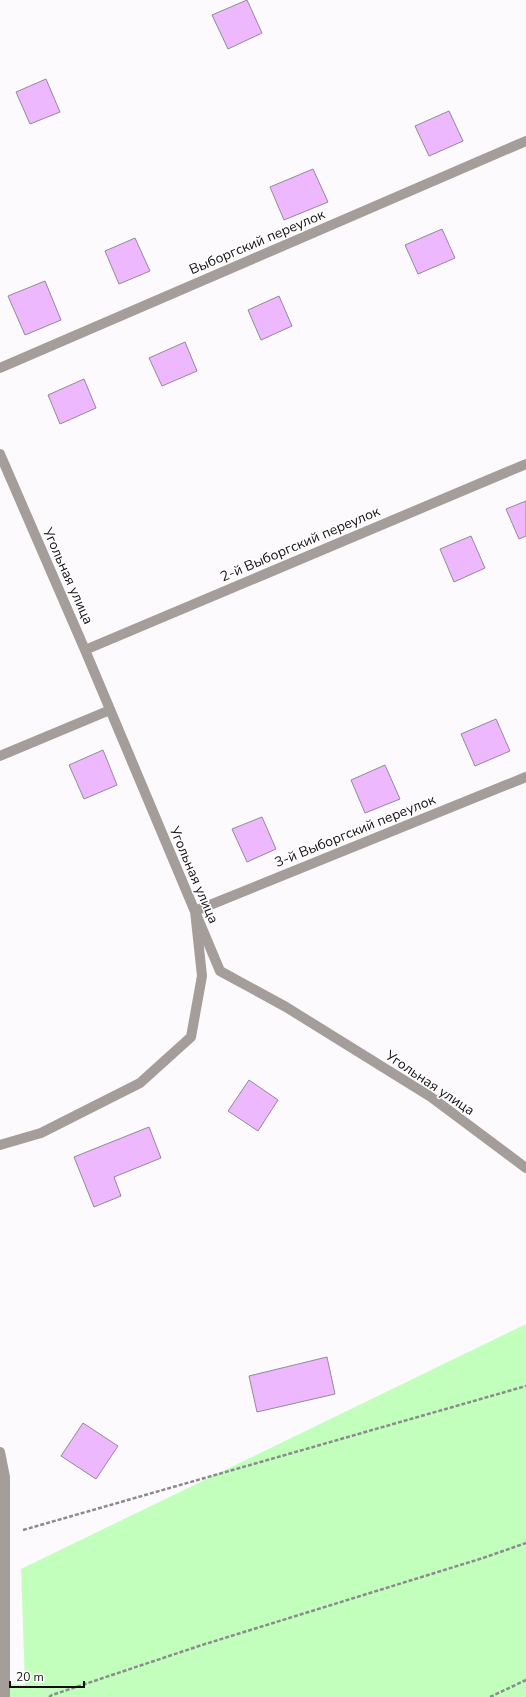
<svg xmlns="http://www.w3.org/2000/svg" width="526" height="1697" font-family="'Nunito Sans',sans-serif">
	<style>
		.green { fill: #c2ffbc }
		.building { fill: #edb8fe; stroke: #938997 }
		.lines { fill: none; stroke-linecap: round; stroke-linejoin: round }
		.path { stroke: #8d8a8e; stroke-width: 2.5; stroke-dasharray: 4 2; stroke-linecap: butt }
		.minor { stroke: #a49d99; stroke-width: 10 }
		.labels { text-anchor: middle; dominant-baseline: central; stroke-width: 3; stroke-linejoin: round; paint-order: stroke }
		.street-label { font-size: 14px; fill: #141015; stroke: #fff }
	</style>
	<rect width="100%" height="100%" fill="#fcfafd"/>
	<path class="green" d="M526 1324V1697H0V1683L25 1685 21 1569Z"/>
	<path class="building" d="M247 0 262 33 228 49 212 15Z
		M46 79 60 112 30 124 16 92Z
		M449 111 463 141 429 156 415 126Z
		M313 169 328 202 284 220 270 187Z
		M442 229 455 258 418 274 405 245Z
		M135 238 150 271 119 284 105 251Z
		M45 281 61 320 25 335 8 296Z
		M279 296 292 326 261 340 248 310Z
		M185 342 197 371 162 386 149 358Z
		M84 379 96 408 60 424 48 395Z
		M526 501V536L519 539 506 509Z
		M471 536 485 568 454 582 440 549Z
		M496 719 510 751 475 766 461 734Z
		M103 750 117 785 84 799 69 765Z
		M385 765 400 799 365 813 351 780Z
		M262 817 276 849 247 862 232 829Z
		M249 1080 278 1100 258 1131 228 1111Z
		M149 1127 161 1158 114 1177 121 1196 94 1207 74 1157Z
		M327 1357 335 1394 257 1412 249 1376Z
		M83 1423 118 1446 96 1479 61 1456Z"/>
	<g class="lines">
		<path class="path" d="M23 1530 526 1386
			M49 1697 52 1695 202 1645 483 1558 526 1543
			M490 1697 526 1680"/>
		<path class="minor" d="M0 368 526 141
			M0 454 85 650 220 971 286 1007 431 1097 526 1168
			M85 650 526 464
			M0 756 110 710
			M0 1145 41 1133 140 1083 191 1037 202 976 195 911 526 777
			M0 1452 5 1477V1697"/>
	</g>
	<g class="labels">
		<g class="street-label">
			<text transform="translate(257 242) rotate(-23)">Выборгский переулок</text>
			<text transform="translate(300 544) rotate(-23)">2-й Выборгский переулок</text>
			<text transform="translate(68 576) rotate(66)">Угольная улица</text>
			<text transform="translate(355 831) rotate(-22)">3-й Выборгский переулок</text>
			<text transform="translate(194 875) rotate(67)">Угольная улица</text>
			<text transform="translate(430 1083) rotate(34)">Угольная улица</text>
		</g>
	</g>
	<path d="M10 1681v6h74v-6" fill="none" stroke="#141015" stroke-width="2"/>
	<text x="16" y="1681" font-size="12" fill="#141015" stroke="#ffffff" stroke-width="3" paint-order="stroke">20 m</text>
</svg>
